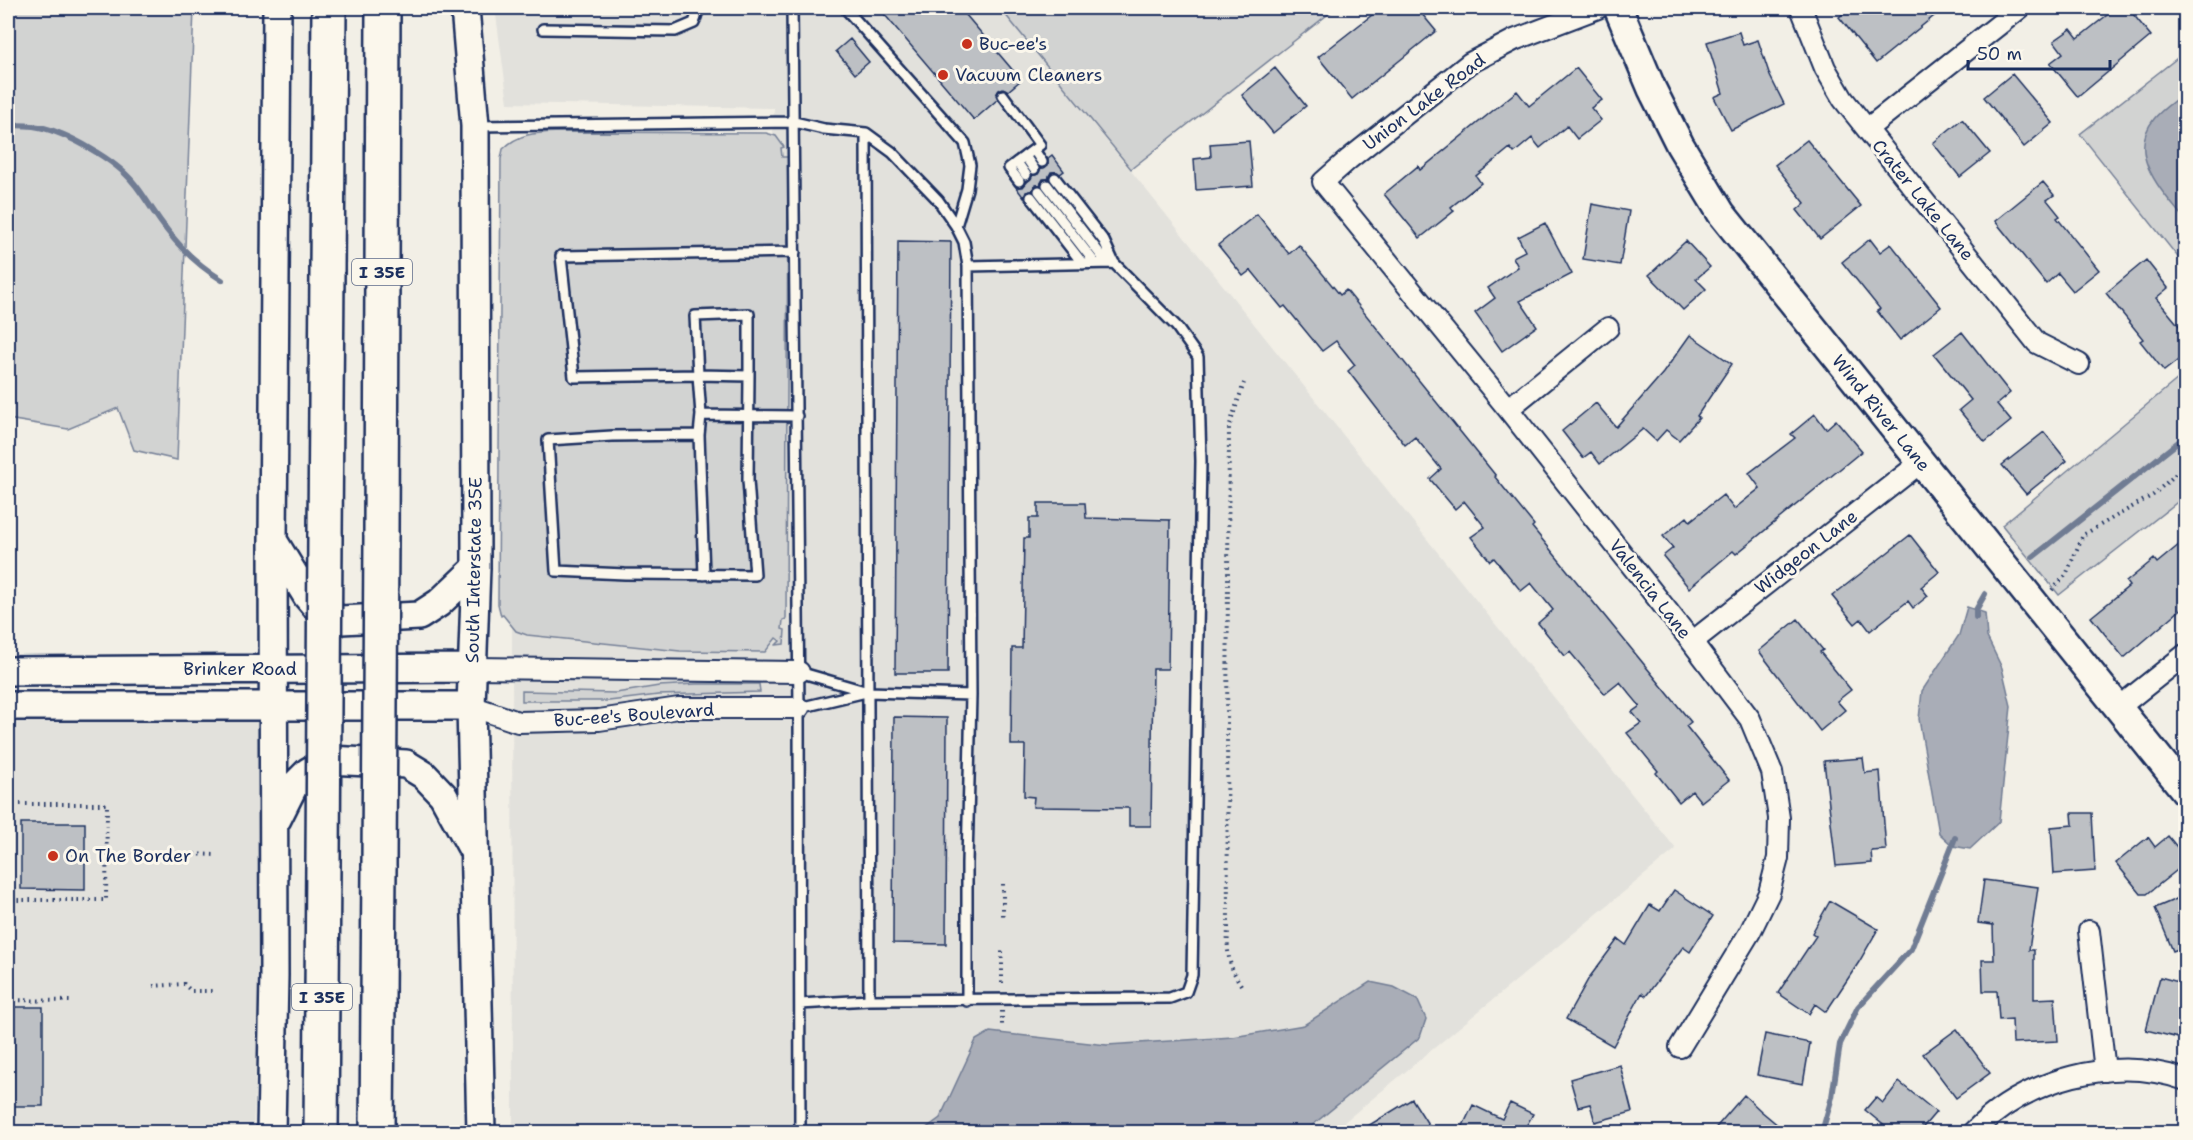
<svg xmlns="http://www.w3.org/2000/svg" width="2193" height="1140" font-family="'Shantell Sans',sans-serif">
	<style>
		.built { fill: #e2e1dc }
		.green { fill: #d2d3d2; stroke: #768198; stroke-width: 1.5 }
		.water { fill: #a9adb7; stroke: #707b93; stroke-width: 1.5 }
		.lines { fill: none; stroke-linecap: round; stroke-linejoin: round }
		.stream { stroke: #707b93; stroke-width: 6 }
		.building { fill: #bdc0c4; stroke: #1b2f5e; stroke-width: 1.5 }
		.lane-casing { stroke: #1b2f5e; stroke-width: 14 }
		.street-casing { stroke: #1b2f5e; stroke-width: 24 }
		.secondary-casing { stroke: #1b2f5e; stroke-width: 32 }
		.highway-casing { stroke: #1b2f5e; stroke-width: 38 }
		.path { stroke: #1b2f5e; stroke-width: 4; stroke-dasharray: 1.5 4.5; stroke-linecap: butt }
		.lane { stroke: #fbf7ec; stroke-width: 9 }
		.street { stroke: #fbf7ec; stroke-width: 20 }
		.secondary { stroke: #fbf7ec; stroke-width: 27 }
		.highway { stroke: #fbf7ec; stroke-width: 33 }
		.highway-bridge-casing { stroke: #1b2f5e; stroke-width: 38; stroke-linecap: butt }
		.highway-bridge { stroke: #fbf7ec; stroke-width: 33 }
		.poi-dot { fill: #c8321e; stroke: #fbf7ec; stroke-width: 2 }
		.labels { text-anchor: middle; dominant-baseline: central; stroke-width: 6; stroke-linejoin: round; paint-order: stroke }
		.shield { fill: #fbf7ec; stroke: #5e6b89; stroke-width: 1.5 }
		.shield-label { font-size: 16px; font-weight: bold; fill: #1b2f5e }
		.poi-label { font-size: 18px; fill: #1b2f5e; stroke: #fbf7ec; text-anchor: start }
		.street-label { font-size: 18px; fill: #1b2f5e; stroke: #fbf7ec }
	</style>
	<rect width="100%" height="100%" fill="#f2efe6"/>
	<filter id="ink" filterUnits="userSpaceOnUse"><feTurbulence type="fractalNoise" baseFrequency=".0167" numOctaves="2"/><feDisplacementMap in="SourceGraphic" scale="12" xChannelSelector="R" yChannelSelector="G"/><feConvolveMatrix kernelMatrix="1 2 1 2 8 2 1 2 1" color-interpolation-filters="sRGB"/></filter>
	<g filter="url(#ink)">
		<path class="built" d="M495 8H1000L1676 849 1332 1132H513L511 141 773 135 774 108 508 103Z
			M8 715 263 719 259 1005 253 1132H8Z"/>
		<path class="green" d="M8 8H194L177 460 134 450 118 408 68 429 8 419Z
			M1000 8H1336L1131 169Z
			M2185 52V266L2080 134Z
			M564 132 766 133 776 136 784 147 781 148 782 157H788L786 619 783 620 782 629 785 630 784 644 776 645 780 641 776 638 765 652 680 651 527 635 516 631 503 615 501 616 498 604 501 159 503 149C521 131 540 133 564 132Z
			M2185 373V496L2059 595 2002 525Z
			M696 684H759L760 692 658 695 609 701H522V691L616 693 659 686Z"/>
		<path class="water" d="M2185 92V220C2164 193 2125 155 2154 119 2163 108 2175 101 2185 92Z
			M1967 607 1985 613 1987 637 2002 668 2011 706 1999 822 1970 849 1953 846 1939 833 1919 719 1922 691 1959 635Z
			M1370 982 1394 987 1417 999 1426 1019 1420 1037 1304 1132H921L940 1118 976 1040 990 1032 1107 1045 1233 1037 1304 1025Z"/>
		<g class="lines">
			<path class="stream" d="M8 125C18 125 29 125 39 127 68 133 115 160 133 182 140 190 146 200 152 209 171 238 191 261 222 280
				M2033 557 2186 436
				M1976 617V610L1985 594
				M1822 1132 1832 1097 1840 1044 1858 1007 1911 949 1955 838"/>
		</g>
		<path class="building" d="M879 8H960L1021 80 1008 91 1003 88 999 90 996 95 998 99 974 120Z
			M1381 8H1417L1436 31 1352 99 1318 57Z
			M1850 8H1944L1876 63 1839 17Z
			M2116 8H2128L2151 36 2078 97 2050 63 2063 53 2054 41 2071 29 2078 38Z
			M1739 32 1743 45 1758 40 1770 76 1784 104 1731 130 1714 97 1723 93 1707 42Z
			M850 39 869 62 855 74 836 51Z
			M1275 68 1306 106 1273 133 1242 95Z
			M1576 68 1602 100 1591 108 1601 120 1577 139 1567 126 1540 148 1532 138 1514 153 1510 148 1476 176 1481 183 1451 207 1454 211 1420 238 1384 194 1418 166 1420 170 1517 91 1529 106Z
			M2012 74 2053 123 2024 147 1984 97Z
			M1962 119 1990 153 1960 177 1933 143Z
			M1807 140 1861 206 1820 239 1797 210 1805 203 1775 165Z
			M1249 141 1253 186 1196 190 1194 159 1211 157 1210 144Z
			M1052 155 1064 171 1060 174 1057 172H1051L1048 179H1043L1040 185H1035L1032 191 1026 192 1024 198 1015 186 1023 187 1033 175 1038 174 1041 168 1048 165V158Z
			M2043 182 2054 195 2047 200 2060 216 2057 218 2099 270 2073 291 2058 273 2046 284 1995 221Z
			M1592 204 1629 211 1620 265 1583 259Z
			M1257 214 1289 254 1299 245 1340 295 1346 290 1496 476 1495 477 1534 525 1532 527 1691 722 1686 726 1729 780 1701 802 1692 791 1679 802 1656 773 1658 771 1627 733 1641 723 1632 712 1640 706 1620 682 1605 694 1570 652 1565 656 1538 623 1553 610 1531 583 1521 591 1494 558 1490 561 1471 537 1485 527 1464 501 1455 509 1430 479 1441 469 1415 437 1405 445 1348 371 1355 365 1336 341 1322 351 1285 306 1282 308 1251 270 1243 276 1218 245Z
			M1545 223 1572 274 1520 301 1537 326 1502 351 1475 313 1495 298 1488 288 1518 267 1513 257 1525 251 1518 237Z
			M1870 239 1880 252 1891 244 1941 307 1900 340 1877 311 1880 309 1842 262Z
			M898 241 951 242 948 673H895Z
			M1686 241 1710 267 1696 279 1706 289 1683 310 1649 275Z
			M2146 260 2168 288 2156 298 2186 334V354L2164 371 2140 341 2143 339 2106 293Z
			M1962 332 2010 393 1997 404 2011 421 1985 442 1959 410 1971 400 1934 354Z
			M1690 335 1732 364 1697 416 1699 418 1679 440 1666 430 1656 441 1643 429 1600 464 1591 452 1583 458 1562 431 1596 403 1616 427 1663 373Z
			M1815 414 1826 429 1836 420 1862 451 1736 554 1733 551 1689 588 1663 556 1673 548 1663 536 1687 517 1690 521 1723 495 1734 509 1760 488 1749 473 1795 438 1791 434Z
			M2044 432 2067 461 2026 494 2002 465Z
			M1038 503H1085L1086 518 1170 520 1168 669H1153L1151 826H1129V808L1033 807 1034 797 1024 796 1025 745H1011L1012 648H1022L1024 538H1029V518H1038Z
			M1910 535 1939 572 1921 587 1928 596 1913 608 1908 601 1870 631 1861 619 1855 624 1832 596Z
			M2186 539V605L2124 658 2091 617 2129 586 2126 582 2154 559 2157 563Z
			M1798 619 1823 650 1820 652 1851 690 1837 701 1845 710 1820 731 1759 651Z
			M894 717 947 718 946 944 893 943Z
			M1863 758 1865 773 1880 771 1886 850 1871 851 1872 863 1836 866 1824 761Z
			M2072 813H2092L2095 871 2054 874 2051 827 2073 825Z
			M21 823H85V890L21 889Z
			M2168 836 2186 858V863L2147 894H2141L2116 863 2148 837 2155 847Z
			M1984 880 2038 887 2029 950H2034V999L2055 998 2058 1041 2013 1043 2012 1019 1999 1020 1997 991H1983L1982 960H1994L1993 925 1978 923Z
			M1674 890 1713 916 1690 952 1683 947 1646 996 1642 993 1613 1046 1566 1019 1589 978 1618 939 1626 945 1650 905 1660 911Z
			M2186 895V946L2173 951 2155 908Z
			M1830 901 1878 929 1859 962 1826 1012 1815 1004 1809 1014 1778 993 1816 936 1812 933Z
			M2160 977 2186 984V1040L2146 1030Z
			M8 1007H43V1106H8Z
			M1957 1029 1990 1073 1956 1098 1923 1054Z
			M1765 1034 1810 1043 1803 1084 1757 1075Z
			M1620 1065 1632 1112 1595 1122 1590 1104 1578 1107 1570 1079Z
			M1899 1082 1936 1112 1919 1132H1892L1865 1110 1876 1097 1883 1103Z
			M1744 1095 1761 1111 1786 1132H1712Z
			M1412 1099 1433 1132H1358Z
			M1510 1103 1533 1114 1524 1130 1528 1132H1460L1473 1105 1502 1119Z"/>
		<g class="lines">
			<g class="lane-casing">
				<path id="lane" d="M792 8 799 708 800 1132
					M845 8 965 143 970 165 967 189 956 226
					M543 29 675 31 694 23 699 8
					M1003 95 1040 145 1009 168 1019 181
					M477 126 794 122 824 129 866 133 892 152 938 200 956 226 964 242 968 266 1114 263 1176 326 1198 357 1201 461 1192 975 1186 992 1170 998 869 1000 800 1004
					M866 133 869 1000
					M1034 150 1042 162
					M1025 156 1034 169
					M1017 162 1026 175
					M1055 178 1104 241 1114 263
					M1047 185 1107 263
					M1039 191 1095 263
					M1031 197 1083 264
					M749 376V314L695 316 698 375 749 376 748 480 755 575 625 574 556 571 548 440 612 436 699 435 701 415 797 416
					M701 415 698 375 574 377 561 256 795 252
					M699 435 704 575
					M799 672 868 692 971 695
					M799 708 866 692
					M967 1001V863L971 695 968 266"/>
			</g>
			<g class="street-casing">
				<path id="street" d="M1598 8 1514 40 1470 63 1349 159 1323 182 1508 409 1692 642 1750 719 1772 772 1779 818 1778 858 1769 893 1750 932 1680 1047
					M1801 8 1825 68 1843 99 2037 343 2079 364
					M1867 129 2020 8
					M1508 409 1608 328
					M1692 642 1920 463
					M473 668 799 672
					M471 706 518 722 599 720 679 708H799
					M2118 708 2186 654
					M2089 931 2105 1071
					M1973 1132C2026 1079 2114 1054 2186 1080"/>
			</g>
			<g class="secondary-casing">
				<path id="secondary" d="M465 8 475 126 476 568 471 706 481 1132
					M1618 8 1652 89 1680 145 1721 213 2186 792
					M274 542 307 596 319 610 341 620 419 616 439 603 476 568
					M8 671 473 668
					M8 706H471
					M277 819 293 787 308 772 329 760 406 764 424 775 443 795 472 848
					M271 1132 274 975 273 541 277 8"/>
			</g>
			<g class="highway-casing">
				<path id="highway" d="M325 536 329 8
					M381 536 383 8
					M321 1132 323 862
					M377 1132 379 866"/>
			</g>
			<path class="path" d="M2052 590 2066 575 2083 535 2153 495 2174 476 2186 460
				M8 804H107L106 900H8
				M164 853 216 855
				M1003 884V917
				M1002 983V949
				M1241 985C1227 963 1227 952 1228 926L1227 728 1229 427 1244 383
				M153 986 184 984 191 991H213
				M8 1000 70 1001
				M1002 1011V1029"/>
			<use href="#lane" class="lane"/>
			<use href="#street" class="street"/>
			<use href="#secondary" class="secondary"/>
			<use href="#highway" class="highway"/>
			<g class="highway-bridge-casing">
				<path id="highway-bridge" d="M323 862 325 536
					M379 866 381 536"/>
			</g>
			<use href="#highway-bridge" class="highway-bridge"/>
		</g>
	</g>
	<g class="poi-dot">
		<circle cx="967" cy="44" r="6"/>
		<circle cx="943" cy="75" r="6"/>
		<circle cx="53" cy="856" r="6"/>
	</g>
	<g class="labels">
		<g class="shield">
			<rect x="352" y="259" width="60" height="26" rx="4.5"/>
			<rect x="292" y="984" width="60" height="26" rx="4.5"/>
		</g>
		<g class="shield-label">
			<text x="382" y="272">I 35E</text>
			<text x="322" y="997">I 35E</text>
		</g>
		<g class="poi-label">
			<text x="979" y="44">Buc-ee's</text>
			<text x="955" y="75">Vacuum Cleaners</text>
			<text x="65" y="856">On The Border</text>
		</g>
		<g class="street-label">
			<text transform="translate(1424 102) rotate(-37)">Union Lake Road</text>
			<text transform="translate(1923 200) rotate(51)">Crater Lake Lane</text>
			<text transform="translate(1881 413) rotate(51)">Wind River Lane</text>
			<text transform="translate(1806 552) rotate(-38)">Widgeon Lane</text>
			<text transform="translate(474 570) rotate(-89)">South Interstate 35E</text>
			<text transform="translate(1650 589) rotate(52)">Valencia Lane</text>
			<text x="240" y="669">Brinker Road</text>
			<text transform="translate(634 715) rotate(-4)">Buc-ee's Boulevard</text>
		</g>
	</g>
	<rect width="2193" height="1140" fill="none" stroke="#fbf7ec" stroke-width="30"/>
	<rect x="15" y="15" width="2163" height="1110" fill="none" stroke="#1b2f5e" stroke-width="2" filter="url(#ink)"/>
	<path d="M1968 60v9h142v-9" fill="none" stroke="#1b2f5e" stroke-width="3"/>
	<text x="1977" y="60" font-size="18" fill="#1b2f5e" stroke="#fbf7ec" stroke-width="4.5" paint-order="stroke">50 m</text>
</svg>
